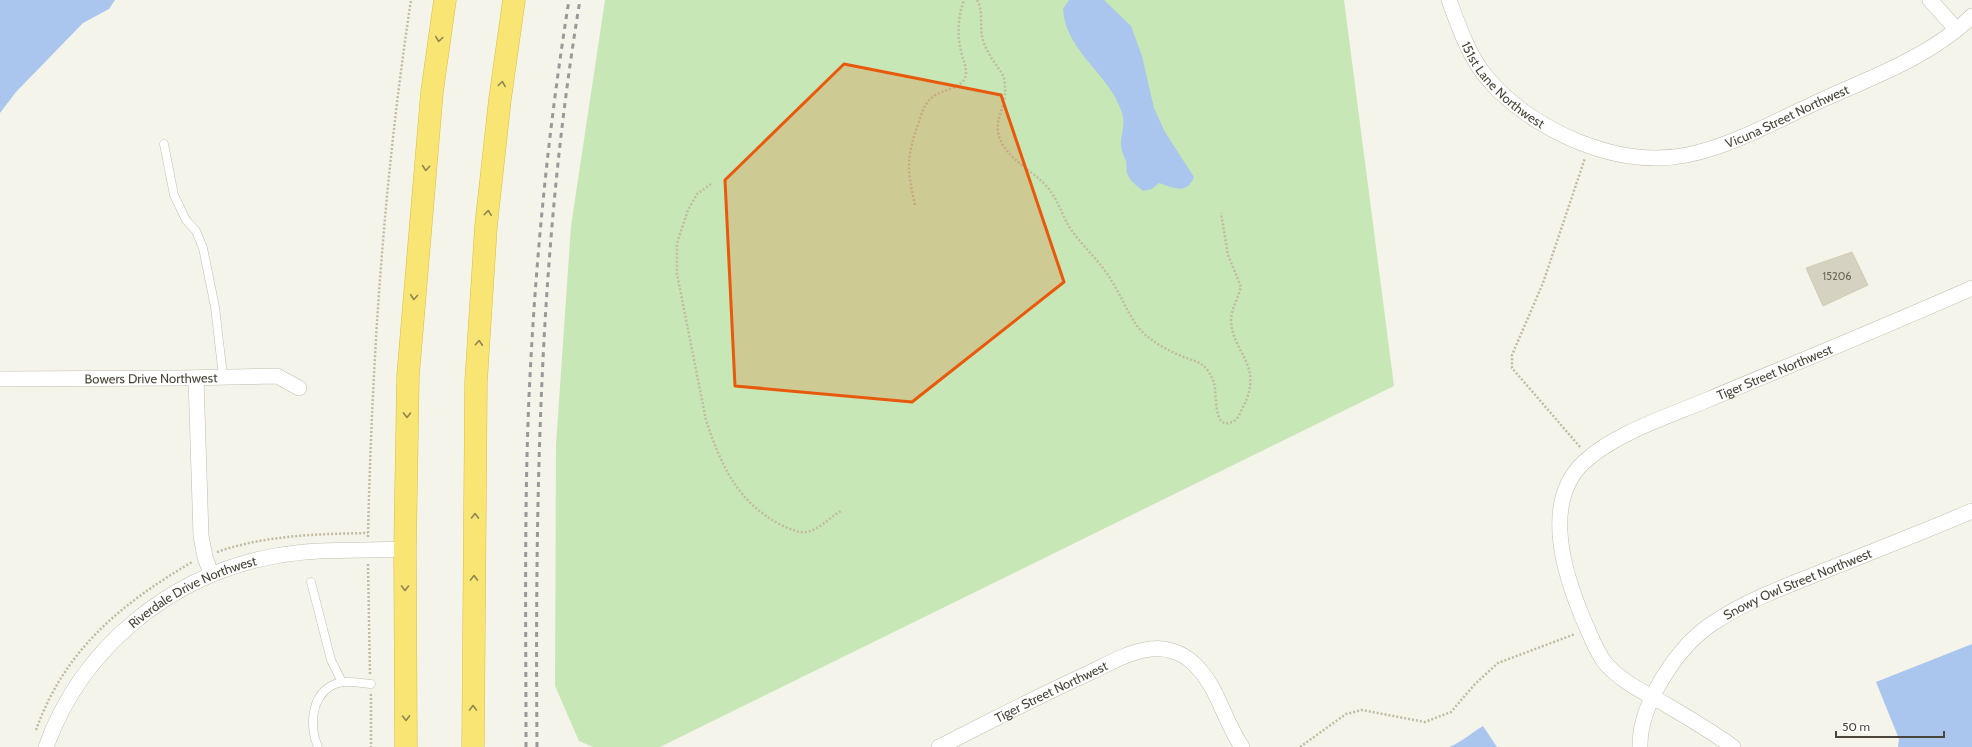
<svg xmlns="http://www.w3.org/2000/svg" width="1972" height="747" font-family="Cabin,sans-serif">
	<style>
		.green { fill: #c8e7b6 }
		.water { fill: #abc6ee }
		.building { fill: #d6d2c1; stroke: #d1cbb4 }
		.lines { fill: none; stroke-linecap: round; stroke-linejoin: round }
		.lane-casing { stroke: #c0bdae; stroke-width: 9 }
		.street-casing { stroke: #c0bdae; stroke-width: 16 }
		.highway-casing { stroke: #d8be42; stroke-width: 23 }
		.path { stroke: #c1bca0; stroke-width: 2.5; stroke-dasharray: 2 2; stroke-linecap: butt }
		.lane { stroke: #fff; stroke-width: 8 }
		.street { stroke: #fff; stroke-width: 15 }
		.highway { stroke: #f8e573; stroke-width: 22 }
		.rail { stroke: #999; stroke-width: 3; stroke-dasharray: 5 5; stroke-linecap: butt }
		.oneway { stroke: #8f8650 }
		.marked { fill: #e8590c; fill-opacity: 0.2; stroke: #e8590c; stroke-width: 3; stroke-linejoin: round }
		.labels { text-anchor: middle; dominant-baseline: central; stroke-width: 4; stroke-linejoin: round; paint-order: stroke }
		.number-label { font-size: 11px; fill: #6c695b }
		.street-label { font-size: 13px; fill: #494639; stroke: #fff }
	</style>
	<rect width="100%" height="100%" fill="#f5f4eb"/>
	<path class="green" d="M605 0H1344L1394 386 660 747H593L579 741 555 686 556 445 571 226Z"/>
	<path class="water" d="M0 0H115L109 9 83 23 16 92 0 113Z
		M1069 0H1104L1131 26 1142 56 1154 108 1165 132 1194 177C1187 195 1174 188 1159 183L1152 189 1143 191C1137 186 1129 180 1127 173 1126 169 1127 165 1126 161 1124 156 1121 151 1121 146 1120 135 1126 126 1122 113 1110 74 1065 51 1063 9Z
		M1972 644V747H1898L1899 739 1876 682Z
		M1483 726 1497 747H1449C1462 742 1471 733 1483 726Z"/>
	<path class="building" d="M1852 252 1868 285 1823 306 1806 268Z"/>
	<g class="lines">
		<g class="lane-casing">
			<path id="lane" d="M164 144 174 195 186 220 196 231 203 248 215 307 223 376
				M311 582 331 660 342 682
				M318 747C310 728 310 698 331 686 342 679 359 683 371 684"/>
		</g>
		<g class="street-casing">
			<g id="street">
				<path id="s1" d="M1449 0C1459 27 1469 57 1488 79 1533 131 1618 169 1687 155 1735 145 1779 119 1824 99 1875 76 1931 56 1972 16"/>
				<path d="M1930 0 1956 29"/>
				<path d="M196 378 201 536 205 557 211 574"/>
				<path id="s2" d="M0 379 183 378 277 376 299 388"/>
				<path id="s3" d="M46 747C82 647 171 575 275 556 318 548 362 551 405 549"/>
				<path id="s4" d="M939 747C989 722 1038 696 1089 673 1108 664 1130 651 1151 649 1166 647 1183 653 1193 663 1217 684 1224 721 1242 747"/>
				<path id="s5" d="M1640 747C1639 704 1678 646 1713 623 1749 599 1789 585 1829 569 1876 550 1925 531 1972 511"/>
				<path id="s6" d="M1733 747C1711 731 1689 718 1665 704 1645 693 1622 682 1606 664 1596 652 1591 636 1584 621 1565 576 1541 504 1583 463 1615 433 1667 417 1707 400 1795 363 1884 327 1972 288"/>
			</g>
		</g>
		<g class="highway-casing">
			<path id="highway" d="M406 747 405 549 408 376 432 92 445 0
				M473 747 476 382 486 226 500 99 514 0"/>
		</g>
		<path class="path" d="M977 0C984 12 979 27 983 40 987 54 997 65 1004 77 1005 85 1006 93 1004 101 1001 114 994 125 1000 139 1009 161 1033 170 1048 188 1058 200 1062 215 1070 228 1082 246 1100 261 1111 280 1120 294 1126 309 1135 323 1148 342 1174 354 1195 361 1205 364 1211 374 1214 383 1217 393 1213 431 1232 422 1238 420 1241 411 1244 405 1264 364 1231 352 1231 319 1232 308 1238 298 1241 287L1228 255 1221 213
			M711 184 697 194 688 210 677 243V274L706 420C721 465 737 502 781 525 790 529 798 533 807 532 820 529 830 517 841 511
			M915 205C907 170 906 156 919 122 922 112 925 102 934 96 942 90 961 88 965 78 968 68 963 61 961 51 957 34 958 17 964 0
			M1580 447 1512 368V355L1543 283 1585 158
			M368 537C372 357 384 178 411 0
			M217 552C266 535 317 534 368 533
			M368 564 370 675
			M371 694V747
			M36 730C65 649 121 604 192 562
			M1300 747 1346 714 1362 710 1425 722 1451 712 1475 684 1498 663 1575 634"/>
		<use href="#lane" class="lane"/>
		<use href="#street" class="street"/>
		<use href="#highway" class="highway"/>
		<path class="rail" d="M526 747C526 630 524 513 529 397 535 264 548 131 569 0
			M537 747C535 497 539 247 580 0"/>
	</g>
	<defs><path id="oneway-chevron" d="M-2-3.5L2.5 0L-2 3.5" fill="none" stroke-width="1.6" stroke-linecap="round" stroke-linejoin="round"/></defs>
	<g class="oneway">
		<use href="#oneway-chevron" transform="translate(439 39) rotate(98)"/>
		<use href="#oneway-chevron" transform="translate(502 84) rotate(-82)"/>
		<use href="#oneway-chevron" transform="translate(426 168) rotate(95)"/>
		<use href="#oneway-chevron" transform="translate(488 213) rotate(-84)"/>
		<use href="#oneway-chevron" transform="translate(414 297) rotate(95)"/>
		<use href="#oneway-chevron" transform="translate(479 343) rotate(-86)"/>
		<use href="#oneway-chevron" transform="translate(407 415) rotate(91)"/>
		<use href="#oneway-chevron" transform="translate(475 516) rotate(-89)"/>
		<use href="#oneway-chevron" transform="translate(474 578) rotate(-89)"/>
		<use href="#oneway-chevron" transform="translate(405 588) rotate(90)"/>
		<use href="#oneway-chevron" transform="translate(473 708) rotate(-90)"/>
		<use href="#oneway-chevron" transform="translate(406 718) rotate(89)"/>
	</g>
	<path class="marked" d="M844 64 1001 95 1064 282 912 402 735 386 725 180Z"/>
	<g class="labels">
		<g class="number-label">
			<text x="1837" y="276">15206</text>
		</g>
		<g class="street-label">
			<text stroke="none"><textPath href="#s1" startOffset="103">151st Lane Northwest</textPath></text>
			<text stroke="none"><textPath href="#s1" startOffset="418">Vicuna Street Northwest</textPath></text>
			<text stroke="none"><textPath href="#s6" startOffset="581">Tiger Street Northwest</textPath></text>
			<text stroke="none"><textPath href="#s2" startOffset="151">Bowers Drive Northwest</textPath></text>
			<text stroke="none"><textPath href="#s5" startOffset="242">Snowy Owl Street Northwest</textPath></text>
			<text stroke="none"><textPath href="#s3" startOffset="221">Riverdale Drive Northwest</textPath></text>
			<text stroke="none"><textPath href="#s4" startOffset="125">Tiger Street Northwest</textPath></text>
		</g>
	</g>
	<path d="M1836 731v6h108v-6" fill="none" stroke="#494639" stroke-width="2"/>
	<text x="1842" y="731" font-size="12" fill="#494639" stroke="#ffffff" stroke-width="3" paint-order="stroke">50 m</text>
</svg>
